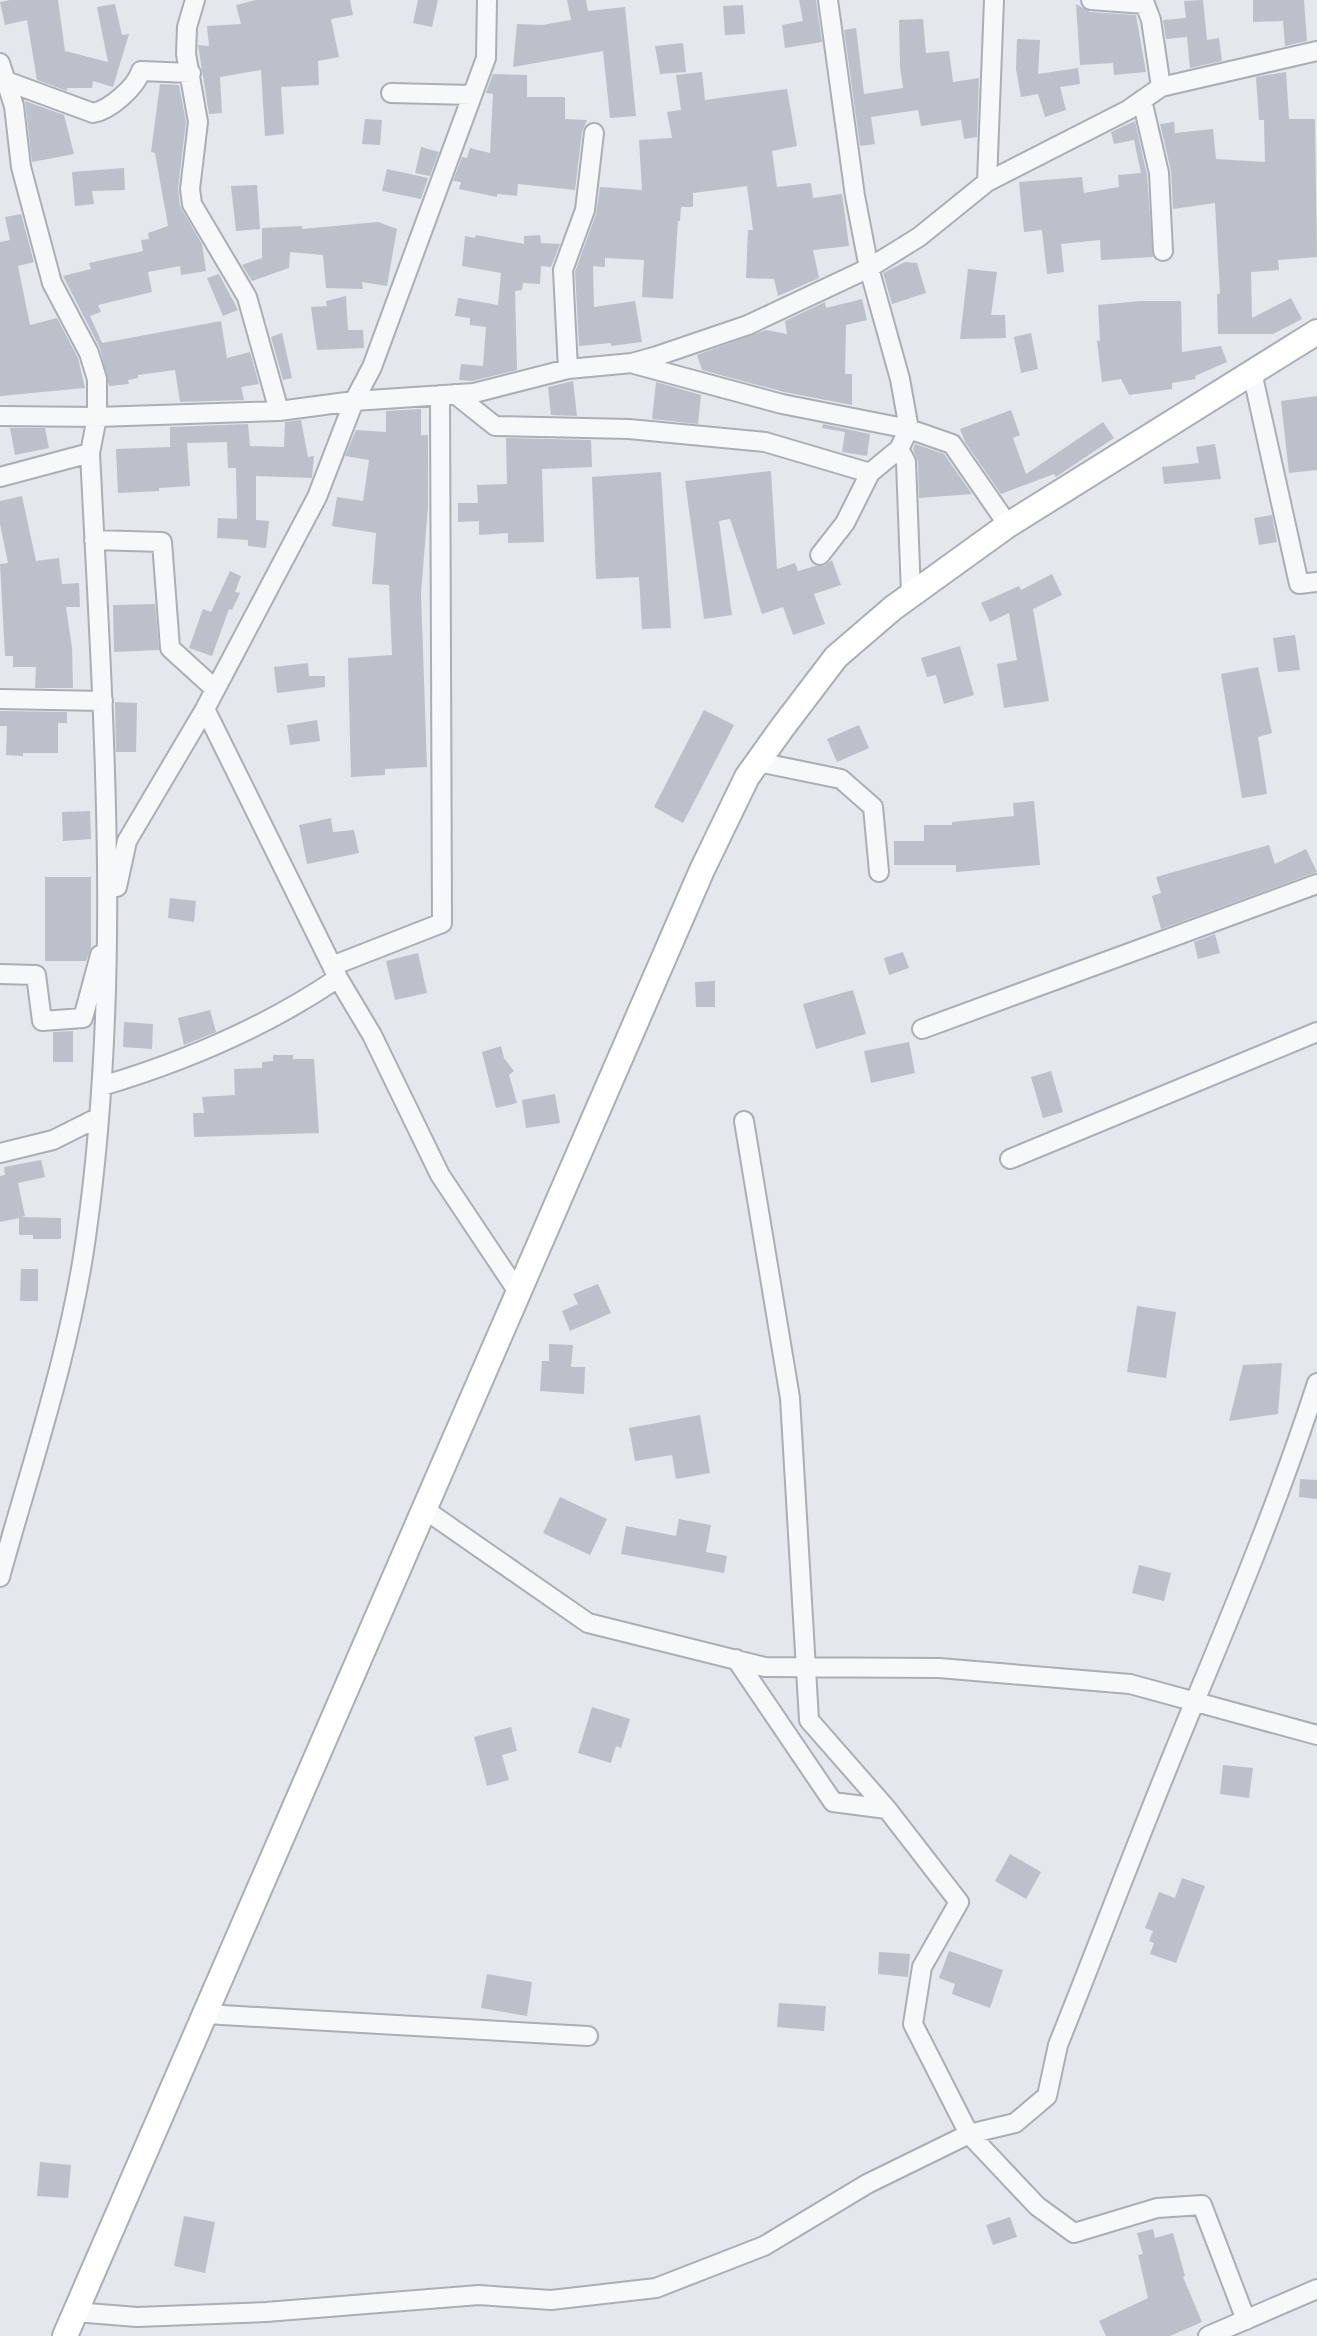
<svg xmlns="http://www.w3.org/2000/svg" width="1317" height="2336" font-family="Signika,sans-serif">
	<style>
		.building { fill: #bbc0ca }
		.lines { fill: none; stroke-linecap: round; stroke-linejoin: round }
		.street-casing { stroke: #a9aeb7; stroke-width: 22 }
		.secondary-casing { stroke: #a9aeb7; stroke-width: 28 }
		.street { stroke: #f7f8fa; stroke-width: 18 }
		.secondary { stroke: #fff; stroke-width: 24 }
	</style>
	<rect width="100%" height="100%" fill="#e4e7ec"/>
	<path class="building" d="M10 0H58L65 51 108 62 97 7 115 4 122 35 129 34 113 87 93 81 92 88H67V91L37 80 27 20 5 25 0 2Z
		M256 0H350L353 15 331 19 339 57 318 61 319 85 281 87 284 134 265 136 261 70 220 77 222 113 209 114 198 45 209 46 207 26 241 24 236 5Z
		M418 0H438L432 27 413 23Z
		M567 0H586L588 11 625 7 636 116 610 118 603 51 513 67 517 24 542 25 571 20Z
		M799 0H816L822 42 785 48 782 25 803 21Z
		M1203 0 1207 40 1219 38 1222 61 1190 68 1187 37 1166 39 1163 20 1186 18 1184 1Z
		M1253 0H1304L1307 41 1285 46 1283 21 1253 22Z
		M1076 4 1090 12 1136 15 1146 72 1114 75 1113 63 1080 65Z
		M743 5 745 34 725 35 723 6Z
		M923 19 926 53 949 51 953 82 979 78 977 137 964 139 961 120 921 126 918 110 871 117 875 144 860 146 844 30 856 28 864 94 903 88 900 67 899 20Z
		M1017 39 1040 40 1038 74 1078 68 1080 84 1060 87 1066 110 1045 117 1038 94 1021 97 1016 69Z
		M683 43 686 72 660 74 655 46Z
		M702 72 705 100 787 89 797 146 772 151 777 187 811 183 813 198 842 194 849 246 813 250 819 278 778 296 774 279 746 278 748 230H753L747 186 693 193V207H681L680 221H678L673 299 642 297 644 260 605 258V267L593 266 594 307 635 301 642 342 611 346V343L579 346 575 272 596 214 600 187 642 190 639 140 672 138 667 112 681 110 676 75Z
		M1286 72 1289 119H1315L1317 257 1278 260 1279 270 1251 272 1252 318 1291 298 1302 319 1273 334H1218L1217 294H1220L1215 203 1173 209 1171 171 1160 124 1174 122 1175 133 1213 129 1216 159 1265 162 1264 120H1259L1256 77Z
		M493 74 527 75V97H565V119L587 120 582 132 575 190 518 184 517 196 497 194V197L459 189 461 182 453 181 462 157 467 158 470 148 490 153 493 94 486 93Z
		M160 84 179 85 186 122 178 188 180 206 202 244 206 271 181 275 180 266 148 272 152 292 98 305 101 312 90 316 102 343 221 321 227 358 250 352 259 384 241 387 244 400 180 402 175 370 138 375V378L128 380 129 384 109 386 100 348 63 276 91 269 89 263 143 251 141 240 149 239 148 233 168 226 155 153 151 152Z
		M25 101 64 115 74 154 32 162Z
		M365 119 382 120 380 145 362 144Z
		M1135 121 1147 175 1153 257 1101 260 1100 240 1061 244 1064 272 1047 274 1042 230 1024 232 1019 182 1082 177 1084 193 1119 187 1118 175 1141 173 1134 140 1114 144 1111 132Z
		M421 147 439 152 430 176 415 173Z
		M124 168 125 190 92 191 94 204 75 206 72 172Z
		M387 169 428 178 421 199 382 191Z
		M257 185 260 229 236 231 231 186Z
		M21 214 34 262 18 266 30 325 57 318 78 358 85 388 0 396V242L10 240 5 217Z
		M378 222 397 229 387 286 362 282 363 289 326 288 323 255 290 252 289 268 252 281 242 265 262 258V228L302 226V229Z
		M476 235 524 244V236L540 235 541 243 560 244 551 267 541 266 540 284 523 283 522 290 515 291 517 370 472 381 459 380 461 364 483 366 486 327 470 325V318L455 316 458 298 498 305 501 273 462 266 465 236 475 238Z
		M905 262 917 263 926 293 892 304 883 273Z
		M968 269 997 272 991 315H1005L1006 338 960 339Z
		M219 274 238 310 223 316 207 278Z
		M346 296 348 330H363L364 348 317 350 311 307 327 306 326 301Z
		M862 299 867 320 846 325 845 374H852V405L784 392 702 370 697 355 766 330 787 334 785 321 825 302 826 308Z
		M1141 301H1181L1182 352 1221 346 1227 362 1195 376 1196 379 1172 383V389L1129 395 1121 379 1102 382 1097 341H1100L1098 305Z
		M282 333 292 378 283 380 271 337Z
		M1031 333 1038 369 1021 373 1014 337Z
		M573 381 577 416 551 415 548 387Z
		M656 382 701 395 698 424 652 419Z
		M1317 396V470L1289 473 1281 401Z
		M421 409V435H428V507L421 593 427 767 385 769V775L351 777 348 658 392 655 389 585 372 584 376 533 332 526 337 497 363 501 369 460 345 456 356 430 386 432V411Z
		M1011 410 1020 435 1013 438 1026 474 1103 422 1114 438 1056 477 1054 474 1001 494 965 442 960 429Z
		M301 420 308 457 314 456 312 478 256 476V520L269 521 266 548 248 546V540L217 538 218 518 237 519 236 468H228L227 442 187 443 190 486 159 488V491L118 493 116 449 170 447V427L248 424 250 446 284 447 285 422Z
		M823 424 870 434 867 456 842 452 845 432 822 428Z
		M10 428H45L49 448 15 455Z
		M506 438 591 440 592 467 542 469 544 542 508 543V533L479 535V521L458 522V503H478L477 485 507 484Z
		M915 444 944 454 972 494 919 498 918 462 913 449Z
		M1215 444 1221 479 1164 484 1162 467 1199 463 1196 447Z
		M771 471 777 569 795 563 798 571 815 566H824L832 560 841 585 814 594 825 624 793 635 783 607 762 614 730 519 719 521 732 615 704 619 685 481Z
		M661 472 671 628 642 629 639 577 596 579 592 477Z
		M22 496 36 561 59 558 62 584 79 583 80 607H66L72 648 73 688H35L36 667H13V656H5L0 564 8 563 0 524V501Z
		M1272 515 1277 542 1259 545 1254 518Z
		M230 571 241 576 235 592 240 593 232 610 229 609 212 656 189 648 203 609 211 612Z
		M1052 574 1062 595 1033 609 1049 701 1004 708 997 664 1017 660 1009 613 990 622 981 603 1019 586 1021 590Z
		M155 604 159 650 114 652 113 605Z
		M1295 635 1300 670 1278 672 1273 638Z
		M960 646 974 695 944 704 936 675 927 677 921 658Z
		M308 663 309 676H325V687L277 693 274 667Z
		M1258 667 1272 733 1258 737 1267 794 1242 798 1221 674Z
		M115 702 137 703 136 752H116Z
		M704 710 734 725 683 823 654 807Z
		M0 711 67 712V723H58V753H23V756L6 755 7 726H0Z
		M317 720 320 741 290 745 287 725Z
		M859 725 869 748 837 762 827 739Z
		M1034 801 1040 865 956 872V865H894V841H924V825H952V822L1014 816 1013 803Z
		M90 811 91 839 63 841 62 812Z
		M331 818 333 832 354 830 359 853 307 864 299 825Z
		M1269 845 1275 864 1306 849 1317 872 1161 929 1152 896 1161 893 1156 877Z
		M45 877H91V948L86 961H45Z
		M170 898 196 901 194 922 168 918Z
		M1215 934 1220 953 1198 959 1194 942Z
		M903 952 909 968 889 975 884 958Z
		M418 953 427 993 395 1000 386 961Z
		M715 981V1007H696L695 982Z
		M853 990 866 1034 816 1049 803 1004Z
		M210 1010 216 1032 184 1045 178 1018Z
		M124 1022 153 1024 152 1049 123 1047Z
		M73 1031V1062H53V1032Z
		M909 1042 915 1073 871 1083 864 1051Z
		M501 1046 504 1058 514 1071 509 1075 517 1103 496 1108 482 1052Z
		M273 1055H293V1059H314L319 1133 194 1137 193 1113H204L202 1097 235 1095 234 1069 262 1068V1062L273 1061Z
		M1051 1071 1063 1112 1043 1118 1031 1077Z
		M555 1094 560 1123 526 1128 522 1100Z
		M41 1160 45 1177 18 1183 25 1216 21 1217 61 1218V1239H33V1235H19V1218L0 1222V1176L5 1175 4 1167Z
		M21 1269H38V1301H20Z
		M598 1284 611 1313 570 1331 562 1311 578 1304 573 1294Z
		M1137 1306 1176 1312 1166 1378 1127 1372Z
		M549 1344 573 1345 571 1367H585L584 1394 540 1391 542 1361H549Z
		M1282 1363 1278 1414 1229 1421 1243 1365Z
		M700 1415 710 1473 676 1479 672 1455 635 1461 629 1428Z
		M1300 1479 1317 1480V1499L1299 1497Z
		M560 1497 607 1519 590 1555 543 1533Z
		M679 1519 711 1525 706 1552 727 1556 724 1573 621 1554 626 1526 676 1536Z
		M1139 1565 1171 1573 1164 1601 1132 1593Z
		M592 1707 630 1719 621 1748 616 1746 611 1763 578 1753Z
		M511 1727 517 1751 502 1755 509 1780 487 1786 474 1737Z
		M1223 1765 1253 1768 1249 1798 1220 1794Z
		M1010 1854 1041 1872 1026 1899 995 1881Z
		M1182 1878 1205 1886 1176 1963 1150 1954 1154 1943 1149 1941 1153 1931 1145 1928 1159 1892 1175 1898Z
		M949 1951 1003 1970 990 2008 952 1994 955 1984 939 1978Z
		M879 1952 910 1954 908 1977 878 1974Z
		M487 1974 532 1982 527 2016 481 2008Z
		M779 2003 826 2006 824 2031 777 2027Z
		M40 2162 71 2165 68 2198 37 2196Z
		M184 2216 215 2222 205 2273 174 2266Z
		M1010 2217 1017 2237 993 2245 986 2225Z
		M1153 2229 1155 2238 1173 2233 1185 2276 1183 2277 1202 2322 1170 2336H1106L1099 2321 1148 2298 1138 2255 1143 2254 1137 2233Z"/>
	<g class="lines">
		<g class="street-casing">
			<path id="street" d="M195 0 187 27 186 54 198 122 190 189 192 204 247 297 279 411
				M828 0 855 196 869 268 900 379 909 429 899 449 906 462 911 594
				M1091 0 1145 4 1151 20 1161 87
				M0 63 14 106 21 167 52 283 89 353 97 379V417L90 453C103 715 123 977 86 1237 70 1353 31 1465 0 1577
				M6 81 93 113C110 110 136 87 141 71L191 73
				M391 93 472 95
				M1142 100 1159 173 1163 251
				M987 182 994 0
				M634 364 782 404 909 429 952 444 1008 525
				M568 369 563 270 585 210 594 133
				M1252 372 1299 584 1317 582
				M455 394 495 426 629 429 765 442 870 473 899 449
				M0 416 97 417 279 411 354 401 474 393 568 369 632 363 657 356 748 325 869 268 919 237 987 182 1128 110 1161 87 1317 51
				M0 477 90 453
				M94 540 162 542 170 648 215 689
				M820 555 845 523 870 473
				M0 699 103 701
				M205 709 338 978 372 1035 440 1175 518 1292
				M758 762 841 779 873 807 879 872
				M117 887 127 841 205 709 317 497 354 401 372 367 486 58 487 0
				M332 966 442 923 440 395
				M0 974 36 975 42 1021 83 1018 100 955
				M922 1029 1317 884
				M102 1086C186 1061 266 1027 338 978
				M744 1121 790 1398 809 1720 887 1809
				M0 1153 53 1140 99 1117
				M1010 1159 1317 1032
				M424 1509 588 1623 765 1667 939 1668 1130 1684 1317 1735
				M205 2014 588 2036
				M75 2312 137 2317 266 2312 479 2295 551 2300 656 2288 764 2246 867 2184 969 2134 913 2024 922 1967 959 1902 887 1809 833 1802 736 1659
				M1246 2320 1202 2205 1157 2208 1074 2233 1037 2206 969 2134 1015 2123 1047 2096 1058 2045C1104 1930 1147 1815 1195 1701 1239 1596 1282 1491 1317 1383
				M1208 2336 1317 2289"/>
		</g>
		<g class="secondary-casing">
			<path id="secondary" d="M65 2336 702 870 747 777 782 728 836 657 893 608 1008 525 1317 332"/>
		</g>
		<use href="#street" class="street"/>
		<use href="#secondary" class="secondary"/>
	</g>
</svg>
